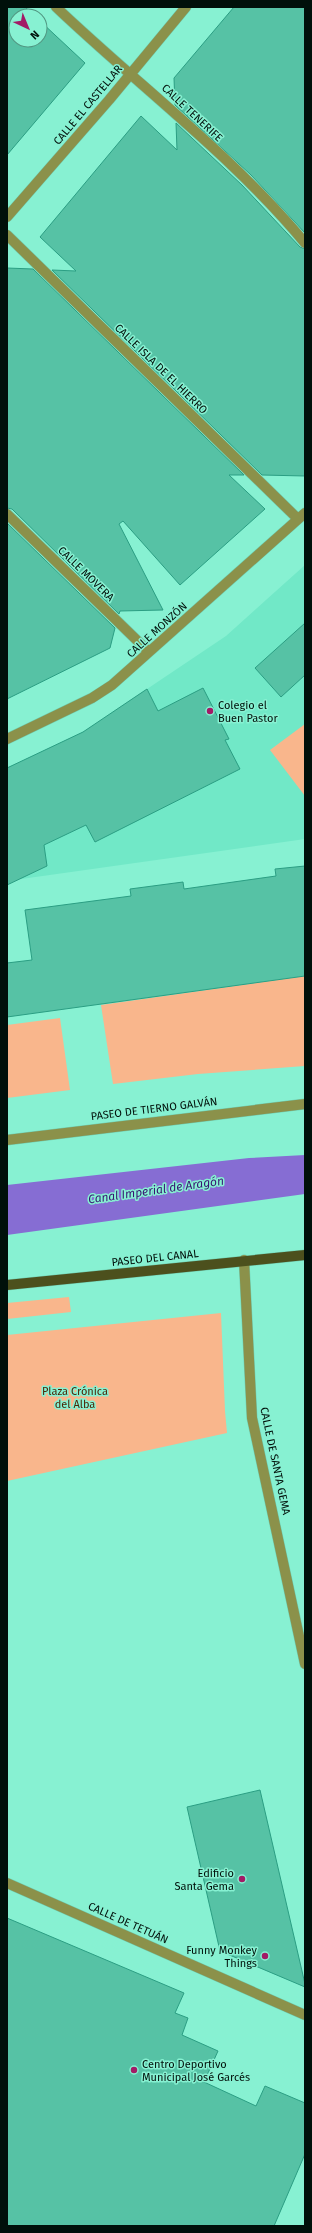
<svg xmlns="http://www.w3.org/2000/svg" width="312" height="2233" font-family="'Fira Sans',sans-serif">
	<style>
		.built { fill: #71e8c7 }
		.green { fill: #f9b68c }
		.water { fill: #866dd3 }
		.building { fill: #56c2a5; stroke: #2b9e83 }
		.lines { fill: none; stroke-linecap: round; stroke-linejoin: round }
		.minor-casing { stroke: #71cdb2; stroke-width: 11 }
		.major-casing { stroke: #71cdb2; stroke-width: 11 }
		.minor { stroke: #8b914a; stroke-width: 10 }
		.major { stroke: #4c501d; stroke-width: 10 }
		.poi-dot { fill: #a21b66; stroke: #87f1d2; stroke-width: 1.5 }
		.labels { text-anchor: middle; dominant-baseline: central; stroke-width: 3; stroke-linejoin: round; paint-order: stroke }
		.street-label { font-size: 11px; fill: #00100a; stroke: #87f1d2 }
		.poi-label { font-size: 11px; fill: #00100a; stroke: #87f1d2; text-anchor: start }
		.park-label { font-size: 11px; fill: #4d2507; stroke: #87f1d2 }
		.water-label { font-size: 12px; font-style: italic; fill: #381572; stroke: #87f1d2 }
	</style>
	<rect width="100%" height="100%" fill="#87f1d2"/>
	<path class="built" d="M305 565V839L7 881V768L83 732 226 636Z"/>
	<path class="green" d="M305 724V796L270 750Z
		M305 976V1066L198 1074 113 1084 101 1005Z
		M60 1018 70 1090 7 1098V1025Z
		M69 1297 71 1312 7 1319V1303Z
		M221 1313 225 1411 227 1433 7 1481V1335Z"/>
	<path class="water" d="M305 1155V1194L7 1235V1185L249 1158Z"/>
	<path class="building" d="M7 7H25L35 16H16V40H40V21L85 63 7 155Z
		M234 7H305V233L251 175 175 105 174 78Z
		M141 116 177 150 176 123 242 185 300 247 305 249V476L262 475 52 270 76 271 40 237Z
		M7 268 33 269 244 475H229L265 509 180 585 123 521 119 524 163 610 120 611 119 614 12 509 7 508Z
		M7 523 115 628 110 648 7 699Z
		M305 623V675L281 697 255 668Z
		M203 688 229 739 225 740 240 769 95 842 86 825 44 845 47 866 7 885V768L83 732 147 689 158 711Z
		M305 866V976L7 1017V963L32 960 25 910 131 896 130 889 183 882 184 889 276 876 275 869Z
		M260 1790 305 1984V1987L220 1951 187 1807Z
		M7 1918 184 1993 175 2013 188 2018 182 2035 218 2051 204 2082 256 2106 265 2086 305 2103V2154L274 2226H7Z"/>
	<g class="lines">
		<g class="minor-casing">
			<path id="minor" d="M56 7C139 86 232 155 305 243
				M7 217 109 100 186 7
				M7 235 298 519
				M7 514 149 652
				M7 739 92 698 112 685 305 513
				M7 1140 305 1104
				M244 1260 252 1418 305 1664
				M7 1883 305 2015"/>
		</g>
		<g class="major-casing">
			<path id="major" d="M7 1285 305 1255"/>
		</g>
		<use href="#minor" class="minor"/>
		<use href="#major" class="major"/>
	</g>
	<g class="poi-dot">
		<circle cx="210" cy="711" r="4"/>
		<circle cx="242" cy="1879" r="4"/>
		<circle cx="265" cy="1956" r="4"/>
		<circle cx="134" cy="2070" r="4"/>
	</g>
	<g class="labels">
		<g class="street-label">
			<text transform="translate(88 105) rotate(-50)">CALLE EL CASTELLAR</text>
			<text transform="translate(192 113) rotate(43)">CALLE TENERIFE</text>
			<text transform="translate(161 369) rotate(44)">CALLE ISLA DE EL HIERRO</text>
			<text transform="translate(86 574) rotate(44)">CALLE MOVERA</text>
			<text transform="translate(157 630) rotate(-42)">CALLE MONZÓN</text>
			<text transform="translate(154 1109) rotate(-7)">PASEO DE TIERNO GALVÁN</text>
			<text transform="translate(155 1258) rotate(-6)">PASEO DEL CANAL</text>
			<text transform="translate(275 1461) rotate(78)">CALLE DE SANTA GEMA</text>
			<text transform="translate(128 1923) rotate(24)">CALLE DE TETUÁN</text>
		</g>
		<g class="poi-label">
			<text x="218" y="705">Colegio el<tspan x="218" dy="13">Buen Pastor</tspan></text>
			<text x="234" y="1873" text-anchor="end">Edificio<tspan x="234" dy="13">Santa Gema</tspan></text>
			<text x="257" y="1950" text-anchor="end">Funny Monkey<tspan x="257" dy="13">Things</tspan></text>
			<text x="142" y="2064">Centro Deportivo<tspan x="142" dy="13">Municipal José Garcés</tspan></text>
		</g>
		<g class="park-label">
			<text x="75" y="1391">Plaza Crónica<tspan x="75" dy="13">del Alba</tspan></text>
		</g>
		<g class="water-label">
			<text transform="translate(156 1190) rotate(-8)">Canal Imperial de Aragón</text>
		</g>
	</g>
	<rect width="312" height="2233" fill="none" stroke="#00100a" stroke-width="16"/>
	<g transform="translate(28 28) rotate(136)"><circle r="19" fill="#87f1d2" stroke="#519782"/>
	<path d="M0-3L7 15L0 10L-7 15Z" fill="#a21b66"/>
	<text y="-6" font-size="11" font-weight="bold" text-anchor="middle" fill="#00100a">N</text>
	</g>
</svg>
